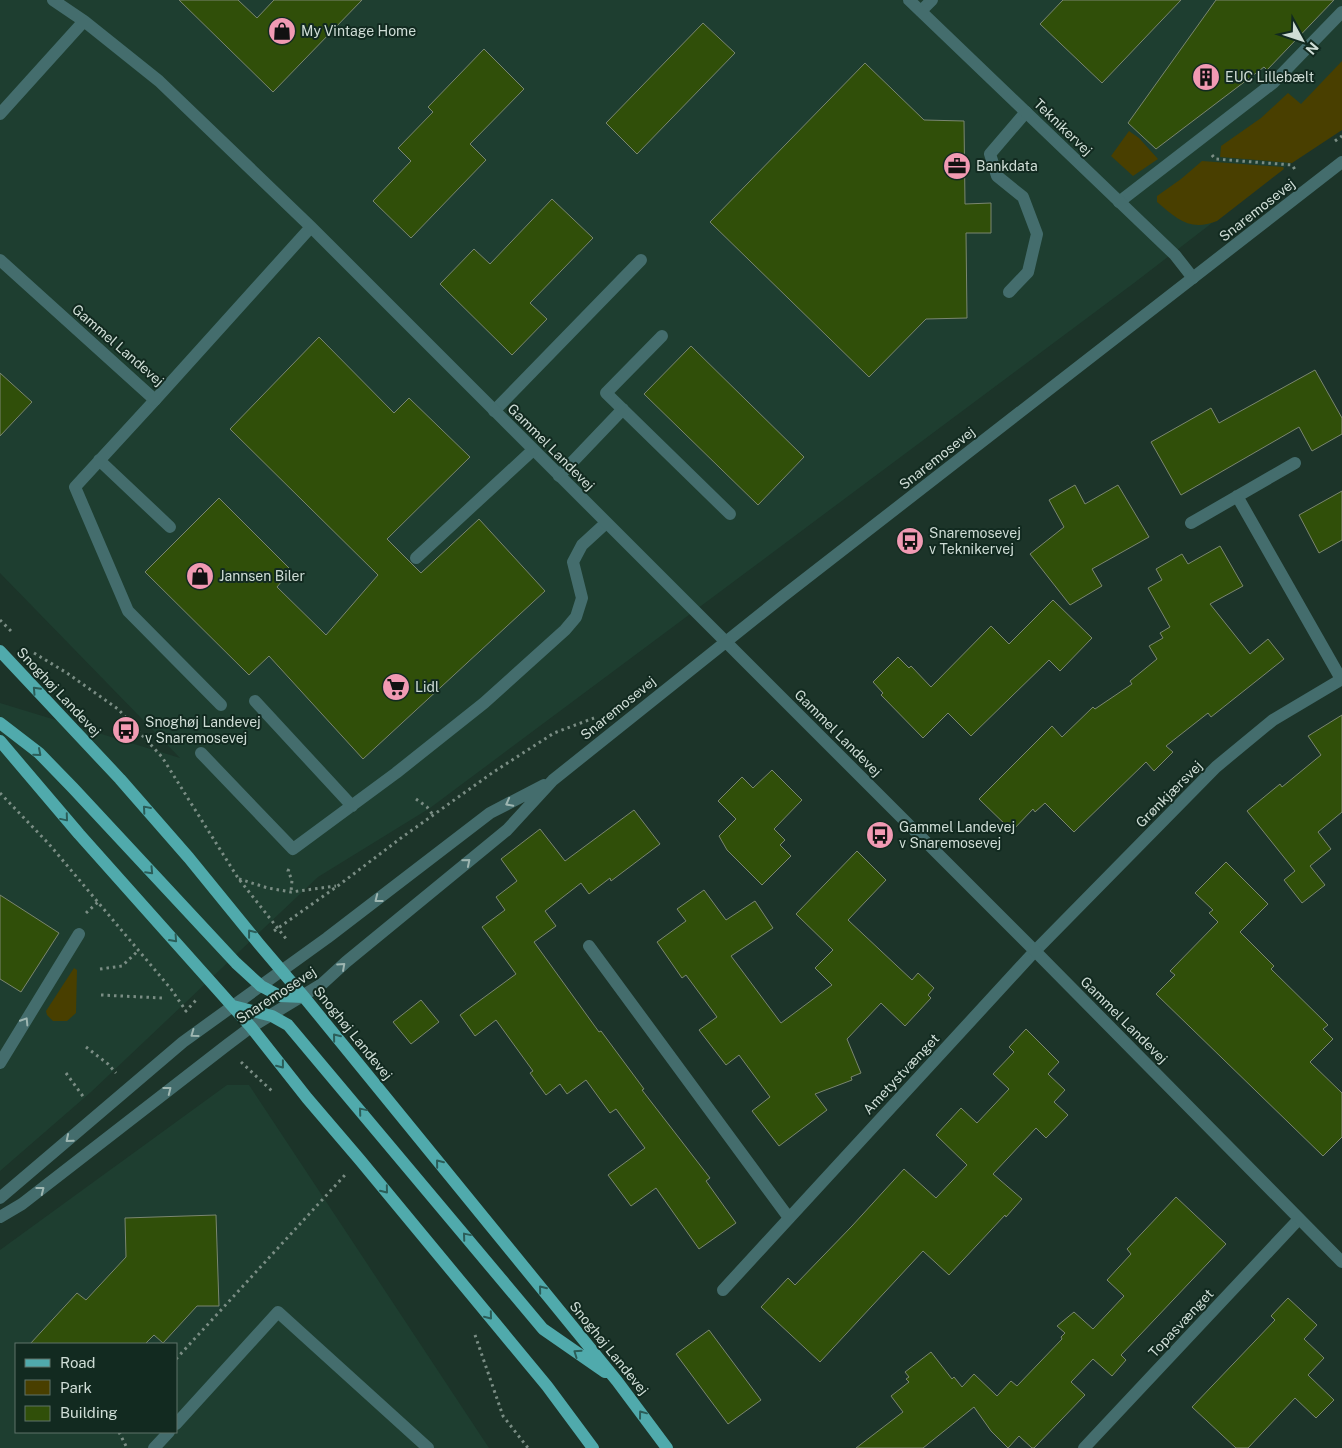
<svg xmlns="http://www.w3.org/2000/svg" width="1342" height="1448" font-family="'Public Sans',sans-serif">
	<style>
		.built { fill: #1e3e30; fill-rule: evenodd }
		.green { fill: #493f00 }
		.building { fill: #304f09; stroke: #7a8670 }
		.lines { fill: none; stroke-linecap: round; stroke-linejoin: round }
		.path { stroke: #7a8d84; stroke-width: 3; stroke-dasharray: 2.5 4; stroke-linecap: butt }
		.service { stroke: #446d6d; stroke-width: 12 }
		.minor { stroke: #446d6d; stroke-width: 12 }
		.tertiary { stroke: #446d6d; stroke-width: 12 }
		.primary { stroke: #50aaac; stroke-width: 12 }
		.oneway { stroke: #2b5d58 }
		.oneway2 { stroke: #9eb6b1 }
		.labels { text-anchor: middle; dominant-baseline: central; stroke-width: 4; stroke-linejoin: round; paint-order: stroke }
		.poi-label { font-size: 14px; fill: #cfddd6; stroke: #122a20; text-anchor: start }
		.street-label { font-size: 14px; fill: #cfddd6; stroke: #122a20 }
	</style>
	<rect width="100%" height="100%" fill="#1c3429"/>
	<path class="built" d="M0 0H1342V123L1134 283 430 808 318 877 91 1092 0 1171V703L180 758 0 573Z
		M227 1085H249L489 1448H0V1250ZM16 1344H176V1432H16Z"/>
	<path class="green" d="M1342 61V130L1292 163 1220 157 1221 146 1261 118 1288 93 1301 104Z
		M1129 131 1139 138 1158 159 1133 176 1111 156Z
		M1202 161 1283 167 1284 169 1217 221C1190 232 1177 219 1157 202V196L1181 179Z
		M74 968 77 970 76 1013 67 1021H53L47 1015 46 1011Z"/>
	<path class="building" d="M179 0H238L257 18 274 0H362L273 92Z
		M1063 0H1181L1102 83 1040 24Z
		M1216 0H1334L1267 70 1264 67 1156 149 1128 123Z
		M703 23 735 53 637 154 606 123Z
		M484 49 524 89 470 144 486 160 411 238 373 201 411 161 398 148 433 112 428 107Z
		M865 63 924 120 964 121 965 204 991 203V233H966L967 318 926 319 869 377 710 222Z
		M552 199 593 238 530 303 547 319 512 355 440 284 474 249 490 264Z
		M319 337 394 413 409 398 470 457 387 539 421 573 479 519 545 591 363 759 269 656 249 675 145 572 219 498 291 570 277 587 326 635 378 575 230 429Z
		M691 346 804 457 758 505 644 394Z
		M1315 370 1342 418V434L1312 451 1299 427 1181 495 1151 442 1211 408 1219 423Z
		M0 373 32 402 0 436Z
		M1075 485 1085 504 1118 485 1149 537 1092 569 1102 586 1070 605 1030 554 1064 527 1049 500Z
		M1342 491V540L1319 553 1299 515Z
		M1220 546 1243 586 1210 604 1250 654 1268 639 1284 659 1211 717 1208 713 1166 746 1173 752 1154 771 1146 762 1074 832 1045 803 1035 812 1033 809 1012 831 979 799 1052 726 1062 737 1093 707 1095 709 1132 684 1130 681 1157 659 1149 646 1163 638 1160 633 1170 627 1148 588 1162 580 1156 569 1182 554 1188 564Z
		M1053 600 1092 638 1060 671 1049 660 971 736 948 713 923 738 881 695 883 693 873 682 898 657 909 668 911 666 931 687 991 626 1009 644Z
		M1342 715V812L1318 832 1331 849 1310 866 1325 885 1302 903 1284 880 1295 871 1247 811 1280 784 1282 787 1321 755 1308 736Z
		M772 770 802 800 774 829 785 840 780 845 791 856 762 885 727 850 719 836 736 819 718 801 742 777 753 788Z
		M634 810 660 844 611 881 610 878 589 894 581 883 545 911 556 926 534 942 599 1032 601 1031 644 1089 642 1090 710 1178 706 1181 736 1223 699 1249 656 1188 631 1206 608 1175 645 1148 616 1109 610 1113 586 1080 567 1094 560 1084 546 1095 530 1073 533 1071 496 1020 475 1036 460 1015 516 974 482 927 505 910 496 897 517 881 501 859 540 829 565 861Z
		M857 851 886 880 848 920 912 980 918 973 934 988 928 995 931 998 905 1026 881 1003 847 1039 861 1073 851 1077 852 1080 815 1094 827 1110 779 1146 752 1111 770 1097 739 1055 726 1065 699 1030 717 1017 686 975 682 978 657 942 686 921 677 909 704 890 726 920 755 901 773 928 731 956 781 1023 832 985 815 968 833 950 796 914Z
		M1226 862 1268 904 1240 932 1274 966 1271 969 1328 1025 1323 1029 1333 1039 1310 1062 1342 1093V1137L1323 1156 1156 994 1175 975 1170 971 1218 922 1209 913 1213 910 1195 893Z
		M0 895 59 933 21 992 0 979Z
		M421 1000 439 1022 411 1044 393 1022Z
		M1026 1029 1059 1062 1048 1074 1065 1090 1054 1102 1068 1115 1046 1138 1036 1128 993 1174 1022 1199 1006 1217 1005 1215 949 1275 923 1251 820 1362 761 1307 788 1278 795 1285 852 1226 904 1169 936 1198 967 1165 936 1135 961 1108 977 1123 1009 1089 993 1074 1014 1052 1009 1047Z
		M1176 1197 1226 1244 1121 1355 1126 1360 1112 1376 1093 1359 1071 1382 1085 1395 1034 1448H1032L1019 1436 1008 1448 991 1431 974 1407 923 1448H856L903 1412 891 1396 909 1382 906 1379 909 1377 905 1372 931 1352 952 1379 954 1377 962 1387 974 1374 997 1396 1011 1381 1017 1386 1062 1339 1061 1337 1065 1333 1057 1326 1074 1312 1093 1329 1124 1296 1107 1280 1131 1254 1127 1249Z
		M216 1215 219 1306H197L163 1343 154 1335 145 1344H30L77 1293 86 1300 126 1257 125 1218Z
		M1288 1298 1317 1325 1304 1339 1324 1358 1308 1375 1334 1400 1316 1418 1295 1398 1248 1448H1236L1192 1407 1275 1320 1271 1316Z
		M709 1330 761 1400 728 1424 676 1354Z"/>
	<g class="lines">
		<path class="path" d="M1335 141 1342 136
			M1212 155 1215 159 1292 165 1296 171
			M0 620 11 631
			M34 653 67 673 118 709 162 757 238 878 287 940
			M0 793 49 844 171 989 186 1011
			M416 799 427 807 433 815
			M289 869 288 871 292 880 291 892
			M239 879 268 888 291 892 336 886
			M86 913 98 902
			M274 931 339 885 401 838 492 773 554 733 594 718
			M100 969 122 966 139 950
			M101 995 162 998
			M185 1012 198 998
			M86 1047 108 1064 116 1073
			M241 1062 273 1092
			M66 1073 85 1099
			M475 1335 503 1416 528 1448
			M176 1359 345 1175
			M119 1432 127 1448"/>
		<path class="service" d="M921 11 932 0
			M1119 202 1273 83 1342 12
			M1009 292 1028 272 1037 234 1023 197 997 176 990 154 1026 112
			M662 336 606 393 730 514
			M155 400 75 487 128 611 221 705
			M494 411 641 260
			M99 460 170 527
			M559 476 623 409
			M416 558 533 450
			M255 701 352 806
			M201 753 293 849 396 773 484 703 565 630 576 617 582 598 573 562 582 545 606 523
			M0 1063 79 934
			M176 1424 278 1312 428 1448
			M154 1448 169 1432"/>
		<path class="minor" d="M53 0 84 21 159 81 311 227 726 642
			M909 0 1175 255 1193 278
			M0 114 84 21
			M0 260 155 400 311 227
			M1237 496 1341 679
			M1191 523 1295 463
			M589 946 789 1218
			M723 1290 1035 951 1216 767 1273 720 1342 679
			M1084 1448 1299 1219"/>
		<path class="tertiary" d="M726 642 1035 951 1342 1262
			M0 1198 183 1042 327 938 490 813 544 785
			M0 1217 22 1204 227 1045 251 1027 322 984 346 962 507 830 553 780 782 597 1342 162"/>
		<path class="primary" d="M0 651 120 779 189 858 259 944 304 997 617 1381 667 1448
			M0 723 39 753 73 788 236 963 261 986 280 996 304 997
			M0 741 79 834 251 1027 307 1098 360 1160 547 1386 593 1448
			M233 1006 272 1016 288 1025 543 1329 605 1372"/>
	</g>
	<defs><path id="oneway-chevron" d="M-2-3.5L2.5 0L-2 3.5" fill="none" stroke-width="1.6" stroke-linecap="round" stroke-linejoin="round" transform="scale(1.25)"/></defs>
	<g class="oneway">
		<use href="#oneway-chevron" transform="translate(36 690) rotate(-133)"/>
		<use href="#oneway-chevron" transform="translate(38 753) rotate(41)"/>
		<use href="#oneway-chevron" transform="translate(146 809) rotate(-131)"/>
		<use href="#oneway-chevron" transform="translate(65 818) rotate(50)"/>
		<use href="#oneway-chevron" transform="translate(150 871) rotate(47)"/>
		<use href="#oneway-chevron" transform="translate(251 933) rotate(-128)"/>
		<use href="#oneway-chevron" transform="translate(174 939) rotate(48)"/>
		<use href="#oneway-chevron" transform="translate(336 1037) rotate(-129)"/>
		<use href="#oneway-chevron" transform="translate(281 1065) rotate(52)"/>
		<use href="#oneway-chevron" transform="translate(362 1111) rotate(-130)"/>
		<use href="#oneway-chevron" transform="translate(439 1163) rotate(-129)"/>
		<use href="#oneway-chevron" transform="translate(385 1190) rotate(51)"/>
		<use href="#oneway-chevron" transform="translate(466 1236) rotate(-130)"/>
		<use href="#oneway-chevron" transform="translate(542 1289) rotate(-129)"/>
		<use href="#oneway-chevron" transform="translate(489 1316) rotate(51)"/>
		<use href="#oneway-chevron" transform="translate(577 1353) rotate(-145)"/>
		<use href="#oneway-chevron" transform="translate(642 1414) rotate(-127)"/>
	</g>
	<g class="oneway2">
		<use href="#oneway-chevron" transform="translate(509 803) rotate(152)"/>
		<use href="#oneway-chevron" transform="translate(467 862) rotate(-40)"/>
		<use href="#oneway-chevron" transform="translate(378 899) rotate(142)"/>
		<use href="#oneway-chevron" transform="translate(342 966) rotate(-42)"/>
		<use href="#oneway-chevron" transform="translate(25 1021) rotate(-58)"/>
		<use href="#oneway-chevron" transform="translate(194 1034) rotate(144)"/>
		<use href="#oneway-chevron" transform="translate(168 1090) rotate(-38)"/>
		<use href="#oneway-chevron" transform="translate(69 1139) rotate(140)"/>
		<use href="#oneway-chevron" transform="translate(41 1190) rotate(-38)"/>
	</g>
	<defs>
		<g id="shop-disc" transform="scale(1.4375)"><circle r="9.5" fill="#f19ab3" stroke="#122a20"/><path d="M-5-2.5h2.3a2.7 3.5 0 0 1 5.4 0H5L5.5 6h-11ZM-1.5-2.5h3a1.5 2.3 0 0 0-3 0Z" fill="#111"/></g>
		<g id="building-disc" transform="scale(1.4375)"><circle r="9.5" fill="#f19ab3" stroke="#122a20"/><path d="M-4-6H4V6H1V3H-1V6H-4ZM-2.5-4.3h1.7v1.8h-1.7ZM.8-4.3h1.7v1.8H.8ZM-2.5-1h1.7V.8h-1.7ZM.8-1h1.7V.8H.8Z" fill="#111"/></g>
		<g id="office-disc" transform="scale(1.4375)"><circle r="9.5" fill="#f19ab3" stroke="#122a20"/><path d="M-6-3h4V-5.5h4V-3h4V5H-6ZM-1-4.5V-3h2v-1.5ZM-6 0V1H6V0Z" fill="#111"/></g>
		<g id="bus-disc" transform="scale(1.4375)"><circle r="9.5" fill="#f19ab3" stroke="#122a20"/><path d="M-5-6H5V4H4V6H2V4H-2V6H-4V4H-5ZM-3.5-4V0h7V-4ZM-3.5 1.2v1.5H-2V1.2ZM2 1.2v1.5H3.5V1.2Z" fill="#111"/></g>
		<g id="supermarket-disc" transform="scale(1.4375)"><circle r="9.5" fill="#f19ab3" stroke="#122a20"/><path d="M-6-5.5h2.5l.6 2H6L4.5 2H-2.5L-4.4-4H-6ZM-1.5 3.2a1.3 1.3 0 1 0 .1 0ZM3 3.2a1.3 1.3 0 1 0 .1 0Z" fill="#111"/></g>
	</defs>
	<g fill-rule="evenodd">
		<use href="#shop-disc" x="282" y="31"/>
		<use href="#building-disc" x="1206" y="77"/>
		<use href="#office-disc" x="957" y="166"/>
		<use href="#bus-disc" x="910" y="541"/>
		<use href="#shop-disc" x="200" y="576"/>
		<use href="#supermarket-disc" x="396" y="687"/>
		<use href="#bus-disc" x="126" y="730"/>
		<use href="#bus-disc" x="880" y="835"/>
	</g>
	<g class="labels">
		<g class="poi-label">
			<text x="301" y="31">My Vintage Home</text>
			<text x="1225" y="77">EUC Lillebælt</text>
			<text x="976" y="166">Bankdata</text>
			<text x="929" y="533">Snaremosevej<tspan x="929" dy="16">v Teknikervej</tspan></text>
			<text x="219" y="576">Jannsen Biler</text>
			<text x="415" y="687">Lidl</text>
			<text x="145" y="722">Snoghøj Landevej<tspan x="145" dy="16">v Snaremosevej</tspan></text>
			<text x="899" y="827">Gammel Landevej<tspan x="899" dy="16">v Snaremosevej</tspan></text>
		</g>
		<g class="street-label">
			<text transform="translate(1063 127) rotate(44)">Teknikervej</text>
			<text transform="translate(1257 210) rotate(-38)">Snaremosevej</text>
			<text transform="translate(118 345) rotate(41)">Gammel Landevej</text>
			<text transform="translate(551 447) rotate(45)">Gammel Landevej</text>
			<text transform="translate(937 458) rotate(-38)">Snaremosevej</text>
			<text transform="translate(59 692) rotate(47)">Snoghøj Landevej</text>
			<text transform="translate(618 708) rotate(-39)">Snaremosevej</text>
			<text transform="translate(838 733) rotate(45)">Gammel Landevej</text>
			<text transform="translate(1169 794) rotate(-45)">Grønkjærsvej</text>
			<text transform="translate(276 995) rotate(-33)">Snaremosevej</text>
			<text transform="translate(1124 1020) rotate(45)">Gammel Landevej</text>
			<text transform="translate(353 1033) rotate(51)">Snoghøj Landevej</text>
			<text transform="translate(901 1074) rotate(-47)">Ametystvænget</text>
			<text transform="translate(1181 1323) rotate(-47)">Topasvænget</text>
			<text transform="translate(609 1348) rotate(51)">Snoghøj Landevej</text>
		</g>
	</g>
	<rect x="15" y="1343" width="162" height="90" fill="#122a20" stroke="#5e7269"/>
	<rect x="25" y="1359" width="25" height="8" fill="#50aaac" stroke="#5e7269"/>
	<text x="60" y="1368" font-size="15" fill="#cfddd6">Road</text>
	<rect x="25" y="1380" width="25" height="15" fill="#493f00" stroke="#5e7269"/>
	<text x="60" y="1393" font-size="15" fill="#cfddd6">Park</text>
	<rect x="25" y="1406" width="25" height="15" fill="#304f09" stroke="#5e7269"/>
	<text x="60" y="1418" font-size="15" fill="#cfddd6">Building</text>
	<g transform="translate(1302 40) rotate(130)" stroke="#122a20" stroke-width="4" paint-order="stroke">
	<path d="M0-4L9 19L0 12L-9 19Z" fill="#cfddd6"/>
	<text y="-8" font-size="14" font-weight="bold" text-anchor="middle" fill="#cfddd6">N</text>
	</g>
</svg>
